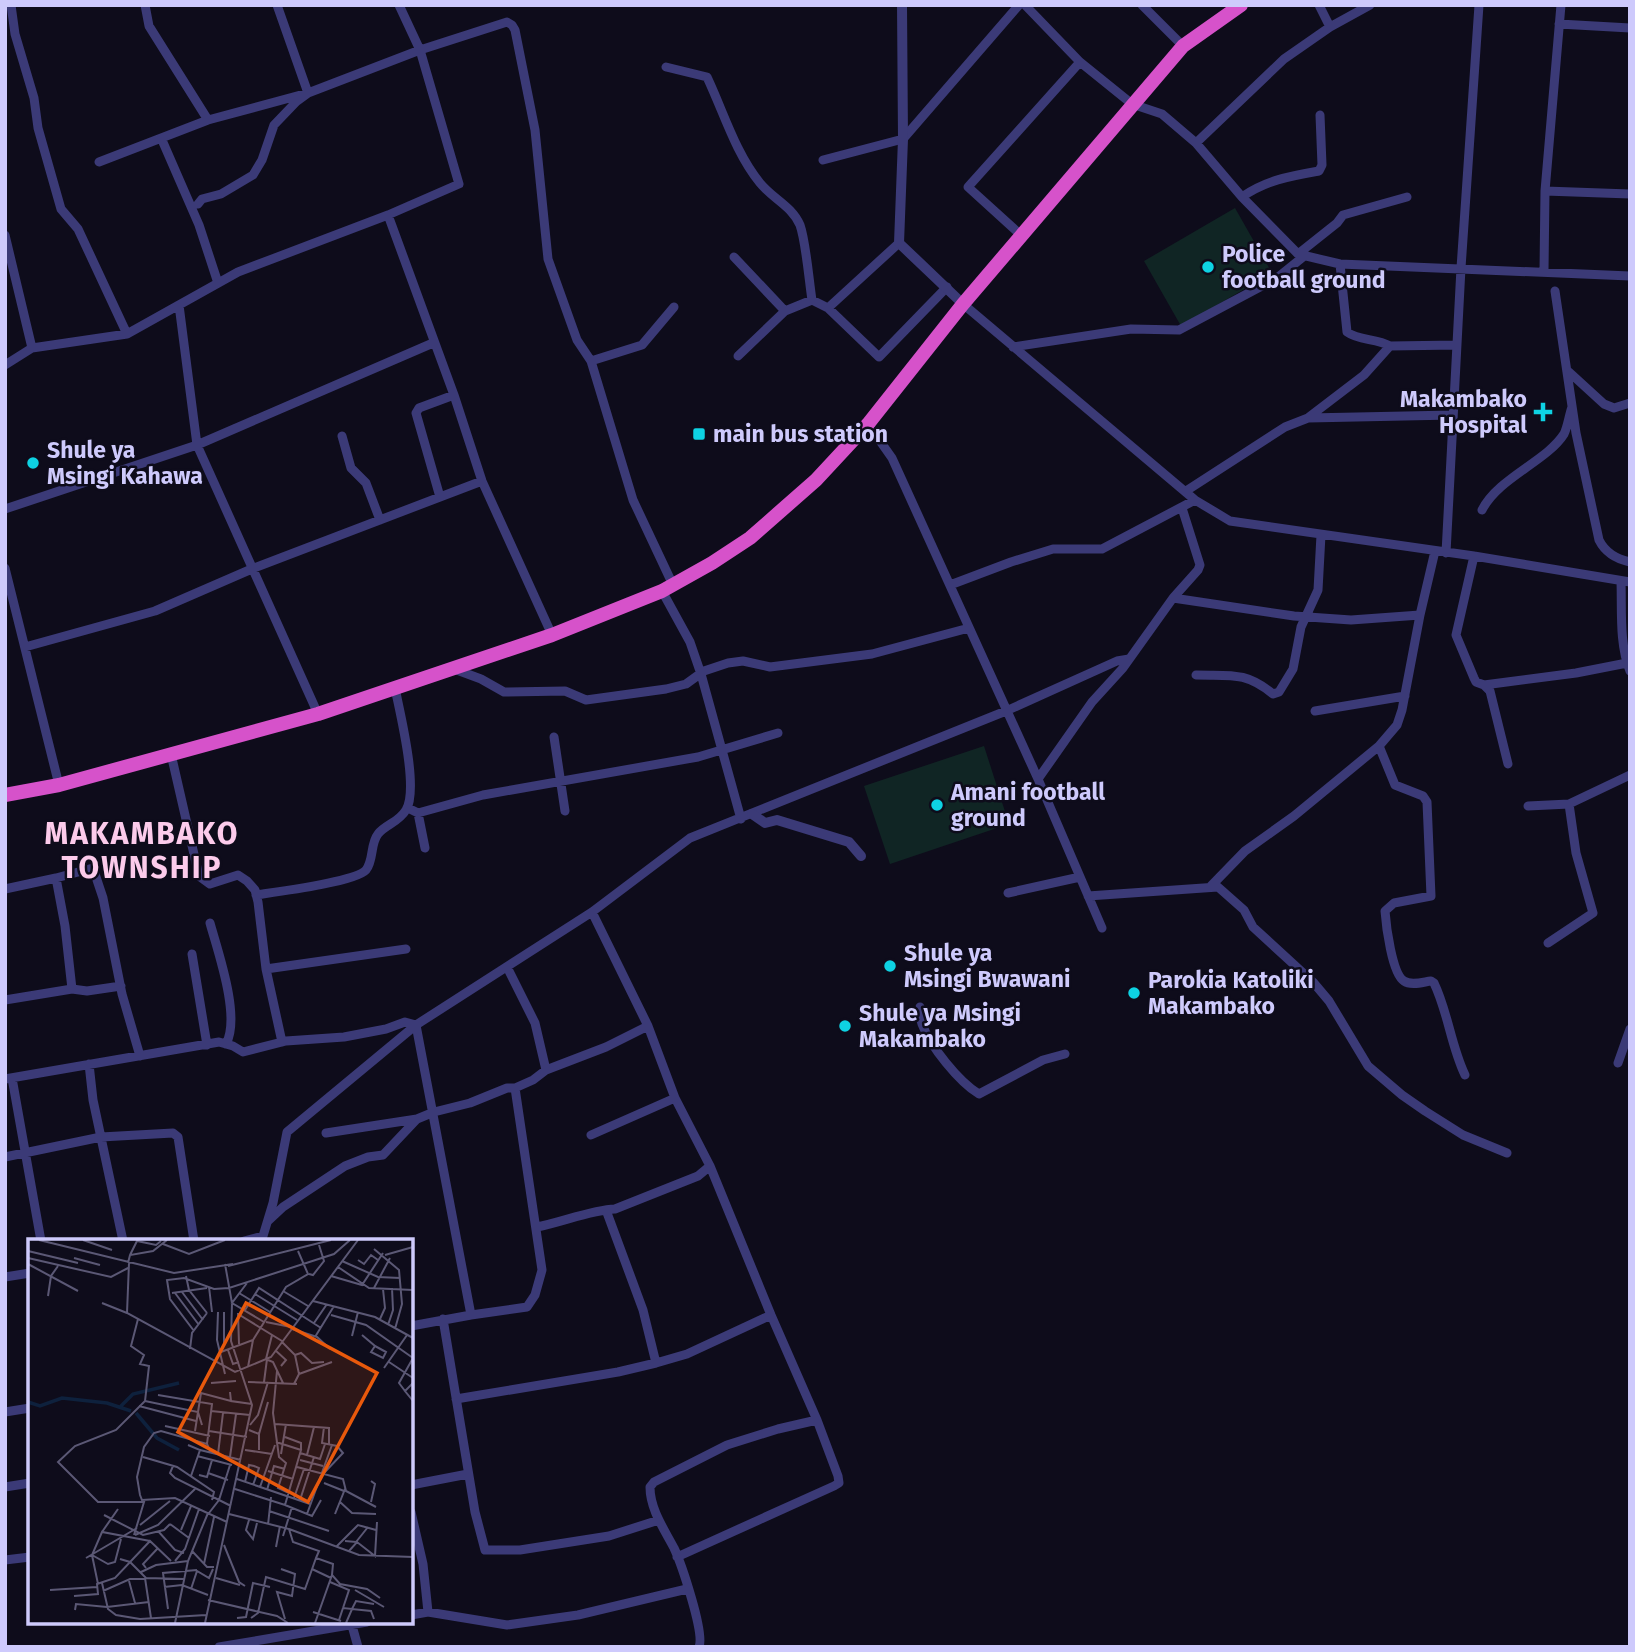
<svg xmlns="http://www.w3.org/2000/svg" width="1635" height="1652" font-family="'Fira Sans',sans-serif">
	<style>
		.pitch { fill: #102524 }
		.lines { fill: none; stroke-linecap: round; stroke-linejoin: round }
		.minor { stroke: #3b3a77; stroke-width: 9 }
		.tertiary { stroke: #3b3a77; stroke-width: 10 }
		.trunk { stroke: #d652ca; stroke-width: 14 }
		.poi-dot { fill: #0ed2e3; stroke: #0e0c1b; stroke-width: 2.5 }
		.labels { text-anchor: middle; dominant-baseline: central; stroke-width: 5; stroke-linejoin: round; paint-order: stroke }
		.poi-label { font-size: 23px; font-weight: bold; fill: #cecafc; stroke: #0e0c1b; text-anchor: start }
		.district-label { font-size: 30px; font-weight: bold; letter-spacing: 2px; fill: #fccbeb; stroke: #0e0c1b }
		.inset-river { fill: none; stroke: #0e213d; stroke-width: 3.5 }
		.inset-road { fill: none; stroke: #5b5875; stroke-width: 2 }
		.view { fill: #e8590c; fill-opacity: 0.15; stroke: #e8590c; stroke-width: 3.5 }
		.inset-edge { fill: none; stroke: #cecafc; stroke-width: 3.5 }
	</style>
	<rect width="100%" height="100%" fill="#0e0c1b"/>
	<path class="pitch" d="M1235 208 1272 273 1181 326 1144 261Z
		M984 746 1009 824 890 864 864 786Z"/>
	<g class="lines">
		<path class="minor" d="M11 5 15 34 34 98 38 128 61 209 78 229 127 334
			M145 5 149 26 208 120
			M1025 5 1080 62 1132 104 1162 114 1196 143 1242 197 1298 254 1340 264 1630 276
			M1142 5 1183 46
			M1319 5 1330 27
			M1559 24 1630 28
			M666 67 707 77C724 113 735 152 760 183 773 199 792 206 800 225 806 242 809 281 812 300
			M162 140 199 225 218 283
			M1196 143 1284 59 1330 27 1370 5
			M823 160 903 139 1019 5
			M99 162 208 120 308 93 420 50 507 22 512 25 515 30 535 130 548 259 577 340 591 361
			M1545 191 1630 194
			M1242 197C1266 180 1291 176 1319 171L1322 165 1320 115
			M198 204 202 199 221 194 253 175 262 160 274 125 297 101 308 93 277 5
			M388 215 454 395 482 481 552 635
			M5 235 32 348
			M1022 236 968 187 1080 62
			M1298 254 1337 223 1343 215 1407 197
			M734 257 785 311
			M1340 264 1347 332C1359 341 1376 338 1390 346
			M1544 271 1545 191 1561 5
			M1555 291 1576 433 1599 540C1605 552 1616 559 1630 562
			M963 304 1195 500 1230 521 1474 556 1630 582
			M179 305 197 445 318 714
			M828 308 899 243
			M1013 347 1131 329 1179 330 1277 278 1303 257
			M738 356 785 311 812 300 828 308 879 357 947 287
			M5 365 32 348 127 334 238 272 388 215 459 184 420 50 399 5
			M1569 372 1604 404 1614 408 1630 403
			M1309 417 1364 375 1390 346 1457 345
			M868 424 892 458 1038 779 1102 928
			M342 436 351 468 366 483 380 520
			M1186 491 1285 427 1308 418 1453 415
			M440 497 416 413 419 408 454 395
			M5 509 197 445 433 343
			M1482 510C1498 478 1547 461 1564 434 1568 426 1569 415 1572 407
			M1446 553 1461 268 1479 5
			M1474 556 1456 635 1474 678 1476 682 1484 685 1490 691 1508 764
			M5 568 59 785
			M1621 582C1622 610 1619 644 1630 671
			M673 585 633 500 591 361 642 345 674 307
			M950 585 1011 562 1053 549H1102L1195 500
			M662 591 690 642 701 674 741 819
			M1173 598 1294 616 1351 620 1420 615
			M25 647 155 611 254 568 482 481
			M454 669 481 679 504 692 565 691 586 700 666 689 686 684 704 671 728 663 743 661 770 667 872 654 969 628
			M1196 675C1230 676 1245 671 1273 694L1279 692 1293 669 1301 627 1318 590 1321 535
			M1484 685 1576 673 1627 663
			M1315 711 1405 696
			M554 737 565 811
			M1379 746 1395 785 1423 796 1427 802 1431 896 1394 903 1385 911C1386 925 1392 974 1404 981 1411 986 1423 982 1431 981L1434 983C1448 1012 1451 1046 1465 1075
			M171 754 199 876 210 884 238 875 247 881 255 890 258 902 266 969 282 1042
			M1038 779 1092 702 1123 668 1173 598 1198 570 1200 565 1182 508
			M1528 806 1569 804 1630 775
			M408 808 418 813 483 795 698 757 778 733
			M418 813 425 848
			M56 878 93 868 103 898 122 994 140 1056
			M1211 886 1245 851 1294 816 1379 746 1397 725 1402 710 1420 615 1435 551
			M5 889 56 878 65 926 72 989 5 1000
			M1008 893 1080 877
			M256 895C276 892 355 882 366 870 374 860 370 844 378 834 386 824 398 823 406 810 419 789 400 713 395 688
			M1088 896 1218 887 1244 910 1253 927 1313 982 1329 1001 1368 1066 1402 1095 1425 1111 1463 1135 1507 1153
			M592 912 648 1026 675 1098 710 1166 771 1315 817 1420 838 1476 839 1483 834 1486 677 1557
			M210 923C218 952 241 1017 226 1044
			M1548 943 1593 913 1576 853 1569 804
			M192 954 207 1045
			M507 967 535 1023 546 1070
			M266 969 406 949
			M72 989 87 991 121 986
			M920 1007C920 1013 920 1019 922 1024 930 1046 959 1082 979 1094L1043 1060 1065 1054
			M1618 1063 1630 1029
			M89 1064 93 1100 123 1241
			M12 1078 41 1241
			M5 1079 219 1042 233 1046 243 1052 286 1041 344 1037 386 1029 405 1022 416 1025
			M326 1133 417 1119 434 1112 470 1103 507 1088H515L533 1080 546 1070 606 1047 648 1026
			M591 1135 675 1098
			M5 1157 101 1137 173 1133 178 1137 194 1241
			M606 1210 643 1310 656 1363
			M268 1221 283 1207 345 1166 368 1157 383 1155 417 1119
			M537 1227C563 1222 591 1210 615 1209L698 1176 710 1166
			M244 1241 263 1236 273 1203 287 1132 416 1025 592 912 690 838 1006 711 1117 661 1129 659
			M5 1277 30 1273
			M471 1315 527 1307 535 1295 542 1270 515 1088
			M443 1319 475 1512 485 1550H520L609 1536 659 1520
			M411 1326 471 1315 416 1025
			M456 1399 618 1372 656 1363 687 1354 771 1315
			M5 1412 30 1408
			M411 1485 468 1474
			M5 1487 30 1483
			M411 1512 423 1564 428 1612
			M5 1560 30 1557
			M411 1615 428 1612 507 1625 578 1615 687 1589
			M351 1622 358 1647
			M219 1647 367 1622
			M699 1647C705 1633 681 1563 674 1548 664 1529 650 1509 650 1487L654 1482 727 1445 778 1429 817 1420"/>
		<path class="tertiary" d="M902 5 903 139 899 243 963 304
			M752 814 765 823 777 820 849 842 861 856"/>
		<path class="trunk" d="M5 795 59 785 318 714 552 635 662 591 712 563 750 538 816 480 868 424 963 304 1183 46 1241 5"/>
	</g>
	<g class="poi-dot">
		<circle cx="1208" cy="267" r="7"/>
		<path d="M1539.5 401.5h7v7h7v7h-7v7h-7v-7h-7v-7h7z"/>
		<rect x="692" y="427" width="14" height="14" rx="3.5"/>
		<circle cx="33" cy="463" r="7"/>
		<circle cx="937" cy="805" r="7"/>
		<circle cx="890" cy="966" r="7"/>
		<circle cx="1134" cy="993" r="7"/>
		<circle cx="845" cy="1026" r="7"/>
	</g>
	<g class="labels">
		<g class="poi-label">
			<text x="1222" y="254">Police<tspan x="1222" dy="26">football ground</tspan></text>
			<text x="1527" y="399" text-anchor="end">Makambako<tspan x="1527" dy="26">Hospital</tspan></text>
			<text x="713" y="434">main bus station</text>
			<text x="47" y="450">Shule ya<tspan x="47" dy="26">Msingi Kahawa</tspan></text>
			<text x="951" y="792">Amani football<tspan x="951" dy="26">ground</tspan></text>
			<text x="904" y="953">Shule ya<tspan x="904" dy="26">Msingi Bwawani</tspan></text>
			<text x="1148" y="980">Parokia Katoliki<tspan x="1148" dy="26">Makambako</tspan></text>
			<text x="859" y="1013">Shule ya Msingi<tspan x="859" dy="26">Makambako</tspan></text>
		</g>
		<g class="district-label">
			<text x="142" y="834">MAKAMBAKO<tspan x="142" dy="34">TOWNSHIP</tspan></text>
		</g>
	</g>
	<g transform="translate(28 1239)">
		<rect width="385" height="385" fill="#0e0c1b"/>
		<path class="inset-river" d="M0 163 12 167 34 159 79 164 103 172M92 168 105 155 151 144M108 174 129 199 151 211"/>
		<path class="inset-road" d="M11 1 146 34 205 25M55 1 84 11M135 5 161 15 197 1M346 10 371 31 374 65 367 90M0 12 50 24M102 16 109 2 128 6 133 2M357 16 385 8M0 19 83 38 100 29M46 19 72 26M330 21 336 25 343 16 350 21M314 22 350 38 372 39M100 24 102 16 125 12 139 1M101 24 99 74 207 133 243 118 330 1M0 25 50 52M200 27 303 1M310 28 341 49 385 51M281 35 285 36 296 22 291 6M158 37 161 51 179 74M303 37 334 46 355 14M219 44 204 64 236 83M181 48 184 73M346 49 362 19M255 52 280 67M154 53 175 81M144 54 179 49M147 54 171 86M211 54 242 73M227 55 269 81M20 57 23 37 30 27M285 62 347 78 385 99M74 64 99 74M217 71 231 49 293 89M190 73 189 101 197 135M196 73V104M210 74 211 105M210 75 254 102M303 76 338 86 385 119M352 80 357 69 355 50M238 83 263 88M286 84 299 65M360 86 365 71 364 49M264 90 289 98 302 110M166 92 142 60 139 41 156 39 186 50 201 49 306 15 322 1M334 96 347 107 343 113 355 119 358 113 347 107M324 97 330 73M287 98 306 67M254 103 267 116 271 135 266 145M162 110 164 94 179 74M200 111 205 125 211 123M247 111 258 121 253 127M193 113 225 101 258 48 280 35 270 12M267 116 273 114 284 124 296 123M238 120 244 96M240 121 245 123 255 144M361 123 385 139M220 128 225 101M356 129 379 96M249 132 245 174 251 218 258 224 250 249 261 254M271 135 304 123M220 143 269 145M236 143 239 120M183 144 208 142M385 144 377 152 385 162M377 152 371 144 385 119M202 153 203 162 224 165M130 156 184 165 179 205 183 214M117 162 170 173 174 186M111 167 168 182M183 172 222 176M247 185 301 189V205M222 186 230 176 240 143M137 187 182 197M296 188 294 204 309 207 315 214 296 234M221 191 231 195V211M167 192 173 154 203 162M181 192 219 198M231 195 240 163M257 198 273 204V211M179 205 133 192 126 194 116 208 109 238 112 256 114 261 147 259 199 283M160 206 172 211 163 237M172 211 213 221M217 211 244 215M272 214 292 220 297 205M190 215 195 174M253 215 258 185M279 216 286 188M169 217 204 226M115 218 149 228 186 253 184 261M202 218 208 175M272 221 295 227M145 227 142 234 147 239 203 267M269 228 315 240 318 252 348 268M240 232 265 240M180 234 200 241M171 236 179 238 184 221M209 240 282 265M217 243 221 226 226 227 231 229 225 246M296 244 316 252M232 248 247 206M207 250 257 266 273 211 248 203M239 251 246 227 257 230M266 259 276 230M272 261 286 218M312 263 324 274 348 275M343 263 347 245 343 242M257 266 284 277 293 261M241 272 301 292M181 274 191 261 202 226M201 275 261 290 265 303 291 312 288 319 305 325 304 336 312 345 339 350 352 359M279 275 304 206M307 275 317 250M76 276 115 296 136 291 142 285M221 281 218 291 225 300 229 284M142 285 161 299M112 286 142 262M240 286 243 258M261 290 331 316 385 318M153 291 163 267M130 292 147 311 156 314M74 293 90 270M106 296 116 263H70L30 223 47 207 88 191 117 162 121 127 112 125 116 116 103 107 110 80M107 296 130 286 167 250M255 297 264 268M317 302 328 303 340 288M196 306 211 343 217 347M309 307 330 286 348 291M248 308 252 287M164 312 179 328H186M321 312 329 303 347 317 349 283M64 316 80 325 87 323 93 300M58 319 109 289M92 320 102 323 118 339 156 340M147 322 157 310 171 270M176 325 186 278M118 329 115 325 130 309M253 330 267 335 264 357 249 353 257 380M284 330 303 339M113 333 128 326 160 322M117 339 123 379M188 339 212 346M101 342 107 364M302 343 321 351 315 369M74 344 80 370 88 376 112 380 178 376M70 345 64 316 74 293 122 302M136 348 154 346 180 356M163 350 169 332 181 339 185 330M22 351 69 348M327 351 356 368M75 352 102 340H118M46 357 70 355 69 345 87 339 122 302 143 322M180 361 249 377 260 384M140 370 135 334 169 331M47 371 48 365 79 368 121 363M285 373 313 382M209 379 218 378 225 344 242 348M223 379 230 374 238 338 277 350 288 319M311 381 315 369 324 370 328 362 346 365M147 384 160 322 180 274M177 384 224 166 203 102 204 64 197 25M287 384 304 336M318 384 324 370 343 372 346 380"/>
		<path class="view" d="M218 64 349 134 280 263 150 193Z"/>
		<rect width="385" height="385" class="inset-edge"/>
	</g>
	<rect width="1635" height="1652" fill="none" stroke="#cecafc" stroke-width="14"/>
</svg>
